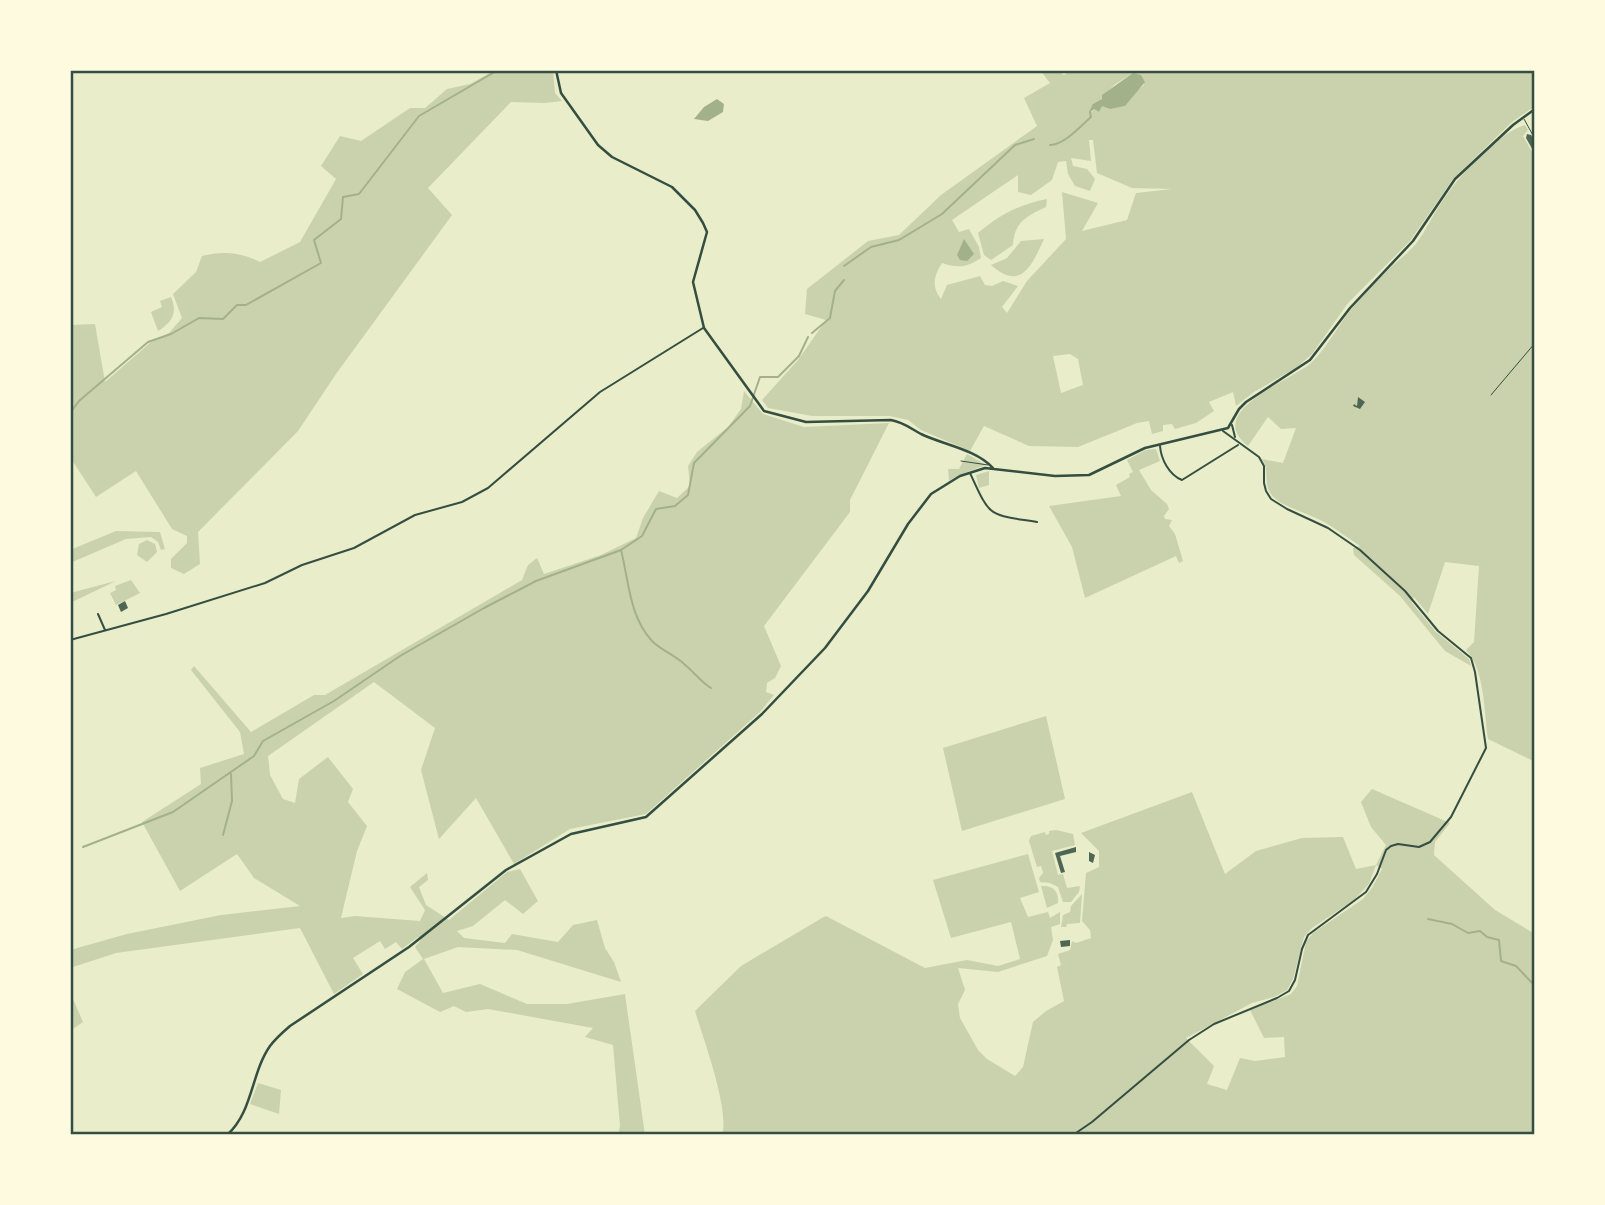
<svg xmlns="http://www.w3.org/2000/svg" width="1605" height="1205" font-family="'DejaVu Sans',sans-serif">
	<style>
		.green { fill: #cad2ad; fill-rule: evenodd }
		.water { fill: #a3b18a }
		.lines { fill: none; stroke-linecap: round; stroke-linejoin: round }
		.stream { stroke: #a3b18a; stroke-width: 2 }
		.building { fill: #4f6655 }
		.path { stroke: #344e41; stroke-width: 1 }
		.service { stroke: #344e41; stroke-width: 1 }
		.minor { stroke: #344e41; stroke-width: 2 }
		.tertiary { stroke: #344e41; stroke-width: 2.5 }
		.neatline { fill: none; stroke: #344e41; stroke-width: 2.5 }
	</style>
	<rect width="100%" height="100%" fill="#e9edc9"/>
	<path class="green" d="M495 70H553L555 93 562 101 545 103 511 102 428 188 452 215 336 374 298 431 198 532 200 564 184 574 171 568V559L187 543V536L172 529 136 471 96 497 70 457V325L95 324 105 382 151 342 169 333 182 318 173 294 196 272 202 256C223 251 240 252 260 262L300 242 336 179 321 166 340 136 361 141 410 108H425L447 89 470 84Z
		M1040 70H1056L1064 75 1072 70H1535V106L1512 122 1453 179 1410 241 1348 303 1312 354 1296 368 1254 392 1236 406 1233 392 1209 402 1214 411 1196 423 1175 429 1172 424 1163 425V431L1152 434 1149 421 1137 423 1078 447 1029 446 984 426 970 451 921 430 908 420 890 416H812L768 408 762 400 798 360 826 320 805 314 807 289 868 241 899 235 941 195 1037 126 1024 98 1050 83ZM1133 73 1144 85 1135 92 1125 106 1113 108 1102 105 1099 112 1094 109 1090 114 1088 113 1114 85ZM1089 140H1093L1097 173 1132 188 1172 189 1136 193 1127 220 1082 231 1098 203 1062 192 1066 239 1027 281 1007 313 1002 307 1018 286 1003 281 992 286 985 285 980 276 947 285 941 299C931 287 934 275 942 263 958 268 966 268 981 258L979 247 969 229 959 232 952 220 1018 175V192L1031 195 1052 180 1058 162 1066 161 1068 174 1075 186 1090 191 1095 179 1087 169 1073 166 1071 158 1091 161ZM1070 354 1078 359 1083 385 1061 393 1053 356Z
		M1525 125 1528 130 1523 136 1535 157V762L1488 739C1484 713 1485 669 1466 650L1474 642 1479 566 1445 562 1428 614 1414 597 1412 603 1436 632 1469 659 1471 666 1445 651 1400 596 1354 555 1353 548 1360 546C1348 538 1336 529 1324 522 1309 513 1280 507 1271 494 1263 483 1270 470 1262 459L1283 463 1296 428 1281 429 1268 417 1248 446C1202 410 1295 380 1313 361 1329 345 1339 323 1354 306 1366 292 1378 279 1391 267 1400 259 1411 251 1418 241 1427 228 1434 213 1443 200 1460 175 1496 134 1525 125Z
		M1047 199 1046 207C1027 216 1014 222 1013 245L991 260 984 255 978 233C999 215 1020 204 1047 199Z
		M1044 239C1032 265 1021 292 991 265L1007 258 1021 241Z
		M171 297C178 313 172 322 158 331L151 312 162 307 160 301Z
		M744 391 763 414 804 427 889 423 850 500V512L764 626 781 666 775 678 767 683 766 692 774 695 760 712 646 814 570 829 514 864 476 798 439 839 421 770 435 728 374 682 268 756 270 775 283 799 295 803 299 779 328 757 353 789 348 802 367 826 357 851 341 918 355 916 420 921 425 910 410 887 427 873 428 880 419 887 426 905 449 920 507 872 520 869 538 901 523 914 505 900 473 926 457 931 464 938 505 943 512 934 558 942 573 925 597 920 605 948 614 962 621 982 517 950 458 947 424 959 443 993 480 984 527 1004H567L625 994 645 1135H618L620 1126 613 1045 585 1037 593 1028 488 1009 466 1012 454 1006 440 1012 397 989 405 972 423 959 415 947 421 940 418 937 402 949 396 942 385 949 380 941 353 958 363 974 334 994 300 928 116 953 70 968V950L127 934 221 915 300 906 254 878 237 854 180 891 142 822 201 784 200 768 244 754 240 732 191 670 194 666 251 732 314 695H325L522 580 528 565 537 558 544 574 601 555 636 538 643 518 659 491 677 498 690 486 688 466 697 452 728 427 741 409Z
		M1156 449 1160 461 1139 470 1151 490 1167 504 1169 509 1164 516 1165 519 1172 520 1169 526 1175 534 1183 561 1179 563 1176 556 1085 598 1072 547 1049 506 1121 496 1116 485 1130 477 1129 474 1133 472 1127 460 1146 450Z
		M967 454 986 465 959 475 949 481 948 469H959Z
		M989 471V485L979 488 976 475Z
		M116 531 160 532 165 549 161 550 158 542 151 537 126 539 70 563V550Z
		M147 540 155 544 157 552 147 562 137 555 139 544Z
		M131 580 140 593 116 605 110 593 116 590 115 586Z
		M116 581 72 602 70 601V593Z
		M1046 716 1065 799 962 831 943 748Z
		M1372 789 1450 823 1435 842 1434 855 1495 910 1535 934V1135H722C730 1110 703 1038 695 1011L741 966 822 918 826 916 925 968 967 960 998 966 1020 959 1011 922 951 938 933 880 1028 854 1039 892 1020 898 1028 917 1048 912 1050 918 1060 912V924L1051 927 1053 940 1047 956 998 972 958 968 965 990 958 1004 960 1018 978 1050 987 1059 1015 1076 1023 1067 1033 1022 1046 1011 1064 1001 1057 967 1061 965 1058 954 1070 950 1072 941 1076 943 1091 938 1090 930 1082 921 1086 873 1099 867V851L1081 833 1192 792 1225 874 1256 851 1302 838 1343 837 1356 869 1376 865 1386 845 1371 827 1361 802ZM1376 865 1382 869 1372 888 1363 899 1313 933 1306 942 1297 986 1291 994 1250 1010 1264 1038 1284 1037 1285 1057 1255 1061 1240 1058 1227 1090 1207 1084 1214 1066 1186 1038 1252 1003 1274 997 1287 990 1293 979 1304 937 1312 928 1354 900 1369 884Z
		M1056 830 1073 834 1075 845 1052 851 1058 875 1063 874 1067 888 1080 886 1079 892 1071 902H1063L1058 887 1050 883 1040 882 1039 878 1043 873 1041 866 1037 867 1029 841 1031 836 1045 832 1046 835 1049 834V831Z
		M1041 886C1053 885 1059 891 1058 903L1047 908Z
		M1082 894 1080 923 1067 924 1066 927H1061L1063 915 1070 912 1071 906Z
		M70 992 83 1022 70 1031Z
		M258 1083 281 1090 279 1114 250 1104Z"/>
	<path class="water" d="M1133 73 1141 75 1145 82 1125 106 1110 109 1102 106 1099 112 1094 109 1088 114 1093 104 1102 99V95Z
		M717 99 724 104 723 112 708 121 694 119 704 107Z
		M964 239 974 254 967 261 960 260 957 255Z"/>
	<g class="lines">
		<path class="stream" d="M1050 145C1064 145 1081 126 1091 117L1090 112
			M844 266 871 247 899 240 942 214 1015 145 1034 139
			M812 333 830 318 835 291 844 280
			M70 413 79 401 148 342 171 334 199 318 223 319 237 305H246L321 263 314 240 341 219 343 197 359 194 419 116 498 70
			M621 550C629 581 629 616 652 641 661 650 674 655 683 663 693 671 700 681 711 688
			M223 835 232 801 231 774
			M83 847 173 812 254 756 263 741 334 701 400 656 484 608 536 581 621 550 642 536 656 509 675 506 688 495 694 463 750 406 760 377H778L799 356 808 337
			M1428 919 1452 924 1468 933 1480 931 1487 937 1499 940 1501 961 1516 966 1535 986"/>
	</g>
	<path class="building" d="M1527 134 1531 135 1535 143V154L1526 138Z
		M1358 397 1365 402 1360 409 1353 406 1354 404 1357 406Z
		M125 601 128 608 121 612 118 605Z
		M1076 847V852L1060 856 1065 872 1061 873 1055 853Z
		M1089 852 1095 855 1093 863 1089 861Z
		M1070 940V946L1061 947 1060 941Z"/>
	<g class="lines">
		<path class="path" d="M1491 395 1535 343"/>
		<path class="service" d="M1524 119 1535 139
			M961 461 988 465"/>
		<path class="minor" d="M1232 425 1235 437
			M1160 446C1161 459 1169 475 1182 480L1238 445
			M970 473C991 519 988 514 1037 522
			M98 614 105 630
			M70 640 166 614 265 583 302 565 354 548 415 515 462 502 488 488 600 392 703 328
			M1073 1135 1092 1122 1189 1040 1214 1024 1277 998 1289 991 1295 980 1302 949 1308 935 1366 892 1377 874 1386 850 1391 846 1398 844 1419 847 1430 842 1451 817 1486 748 1475 672 1471 658 1438 631 1405 591 1360 550 1328 528 1287 509 1271 499 1266 491 1264 483V466L1259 457 1223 431"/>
		<path class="tertiary" d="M556 70 561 93 598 145 612 157 672 187 695 210 703 223 707 232 693 282 704 328 764 411 806 422 891 420C903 422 910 428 921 434 944 445 975 449 993 468
			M227 1135C253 1112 251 1073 270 1046 276 1038 283 1032 290 1026L409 947 506 870 571 834 646 817 762 714 825 648 868 591 908 524 931 494 960 476 985 468 1055 476 1089 475 1145 448 1228 428 1239 409 1246 402 1310 360 1350 308 1413 241 1455 179 1513 125 1535 109"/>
	</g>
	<rect width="1605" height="1205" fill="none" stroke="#fefae0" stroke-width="144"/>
	<rect x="72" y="72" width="1461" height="1061" class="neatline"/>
</svg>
